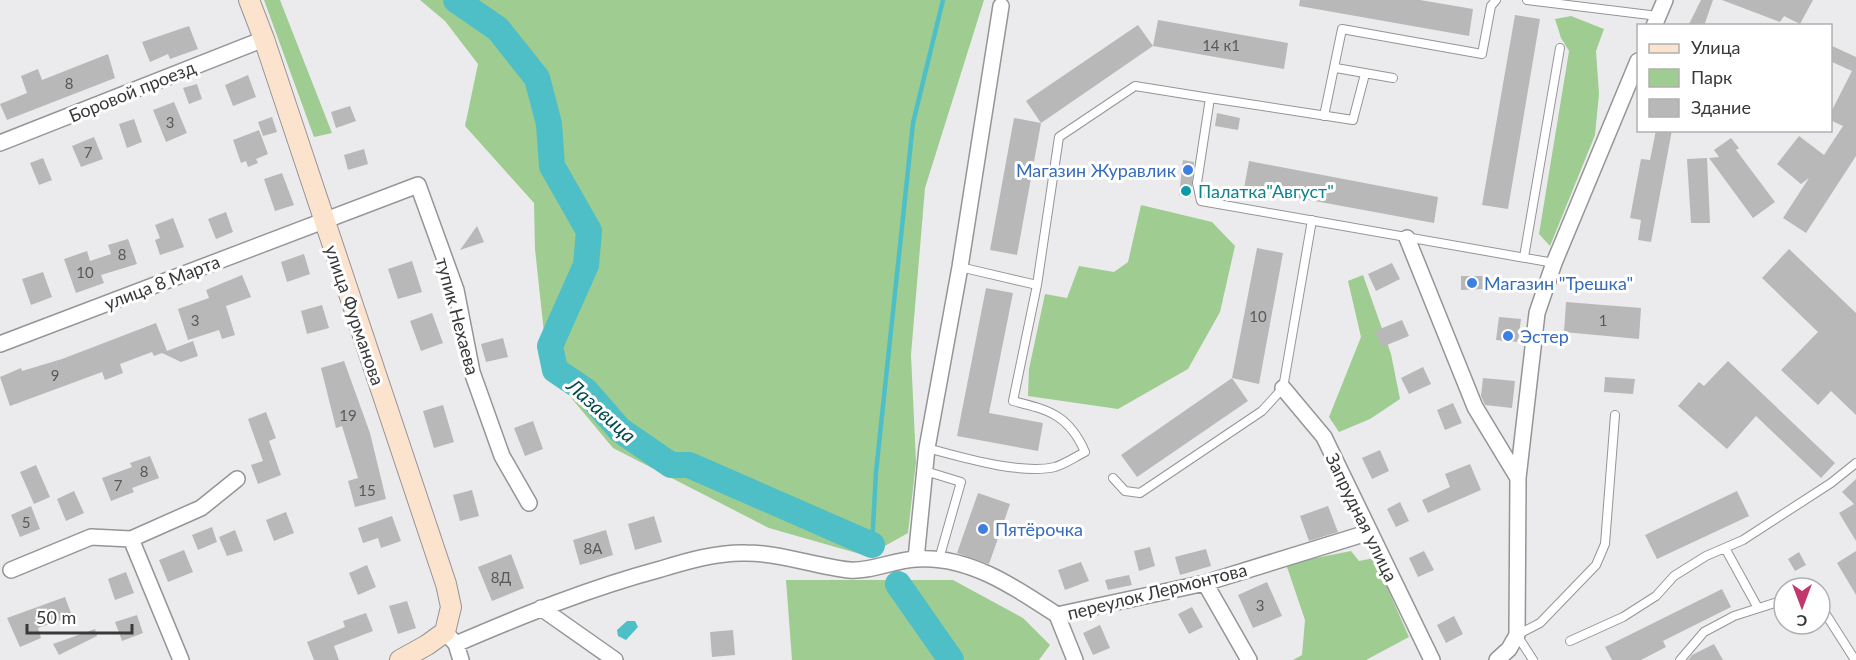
<svg xmlns="http://www.w3.org/2000/svg" width="1856" height="660" font-family="Lato,sans-serif">
	<style>
		.green { fill: #9fcc91 }
		.water { fill: #4ebfc7 }
		.lines { fill: none; stroke-linecap: round; stroke-linejoin: round }
		.stream { stroke: #4ebfc7; stroke-width: 4.5 }
		.river { stroke: #4ebfc7; stroke-width: 26 }
		.building { fill: #b8b8b9 }
		.lane-casing { stroke: #959597; stroke-width: 10 }
		.street-casing { stroke: #959597; stroke-width: 18 }
		.secondary-casing { stroke: #959597; stroke-width: 22 }
		.lane { stroke: #fff; stroke-width: 8 }
		.street { stroke: #fff; stroke-width: 15 }
		.secondary { stroke: #fce3ce; stroke-width: 20 }
		.shop-dot { fill: #3f7fe0; stroke: #fff; stroke-width: 2 }
		.culture-dot { fill: #0f9aa8; stroke: #fff; stroke-width: 2 }
		.labels { text-anchor: middle; dominant-baseline: central; stroke-width: 6; stroke-linejoin: round; paint-order: stroke }
		.number-label { font-size: 15px; fill: #59595a }
		.street-label { font-size: 18px; fill: #39393a; stroke: #fff }
		.shop-label { font-size: 18px; fill: #366cbe; stroke: #fff; text-anchor: start }
		.culture-label { font-size: 18px; fill: #0d838f; stroke: #fff; text-anchor: start }
		.water-label { font-size: 20px; font-style: italic; fill: #00494d; stroke: #fff }
	</style>
	<rect width="100%" height="100%" fill="#ebebed"/>
	<path class="green" d="M264 0H280L332 133 314 137Z
		M420 0H984L925 188 911 355 916 462 908 533 867 556 769 528 613 448 548 370 535 249 534 203 465 126 478 64 445 21Z
		M1571 16 1604 29 1596 51 1599 94 1595 135 1550 246 1539 234 1569 51 1561 38 1555 19Z
		M1141 205 1212 222 1235 246 1220 312 1188 369 1118 409 1028 396 1029 369 1045 294 1067 298 1079 266 1114 272 1128 262Z
		M1363 275 1391 354 1400 399 1370 419 1339 432 1329 417 1361 337 1348 281Z
		M1351 551 1359 561 1374 558 1409 637 1366 660H1293L1302 655 1305 620 1286 564Z
		M786 580H953L1023 618 1050 645 1039 660H792Z"/>
	<path class="water" d="M627 621H635L638 627 626 640 618 636 617 630Z"/>
	<g class="lines">
		<path class="stream" d="M872 545 876 472 913 123 943 0"/>
		<path class="river" d="M456 0 498 29 537 78 549 124 552 166 589 231 586 265 550 346 555 370 586 391 620 430 671 465H689L872 545
			M898 584 951 660"/>
	</g>
	<path class="building" d="M1300 0H1420L1473 9 1469 36 1299 6Z
		M1701 0H1713L1704 26H1688Z
		M1722 0H1813L1800 24 1784 16 1780 22Z
		M1515 15 1540 19 1508 209 1482 205Z
		M1158 20 1288 43 1284 69 1153 46Z
		M1138 25 1153 46 1041 123 1026 101Z
		M189 26 198 49 170 59 168 54 150 62 142 42Z
		M1830 45 1856 57V156L1806 233 1783 218 1809 178 1801 184 1777 164 1799 136 1824 155 1843 126 1830 120V114L1852 71 1830 61Z
		M108 54 115 78 7 120 0 104 27 93 21 76 38 69 42 80Z
		M248 75 256 97 233 106 225 85Z
		M197 84 202 99 189 104 183 88Z
		M174 102 187 133 166 142 153 110Z
		M350 106 356 121 336 128 331 112Z
		M1217 113 1240 118 1238 130 1215 126Z
		M272 117 277 132 263 136 258 122Z
		M1014 118 1041 123 1017 255 990 250Z
		M134 119 142 142 127 148 119 124Z
		M259 130 268 154 256 159 258 163 248 167 246 161 241 163 233 140Z
		M1656 130H1672L1651 242 1638 240 1641 220 1630 218 1641 159 1650 160Z
		M94 137 103 159 81 167 72 146Z
		M1731 138 1739 148 1736 150 1775 202 1753 218 1709 158 1719 157 1714 150Z
		M364 149 368 164 348 170 344 155Z
		M43 158 52 180 39 185 30 163Z
		M1707 158 1710 223H1691L1687 159Z
		M1183 160 1194 162 1191 197 1179 195Z
		M1249 161 1438 197 1434 223 1244 188Z
		M282 173 294 205 275 211 264 179Z
		M226 212 233 232 216 239 208 219Z
		M173 218 184 247 160 255 155 240 160 238 155 225Z
		M477 226 484 242 460 250Z
		M128 239 137 264 101 275 104 283 76 293 64 259 87 251 90 261 111 254 108 245Z
		M1257 248 1283 253 1259 384 1232 378Z
		M1789 249 1856 313V415L1831 391 1818 405 1781 370 1818 332 1762 278Z
		M304 254 310 274 287 282 281 262Z
		M412 261 422 292 398 299 388 269Z
		M1392 263 1400 279 1376 291 1368 274Z
		M43 272 52 297 31 305 22 279Z
		M242 275 251 297 226 306 235 335 222 339 219 330 188 340 178 309 209 298 206 290Z
		M1461 276H1483V289L1461 290Z
		M986 288 1013 293 989 413 1043 423 1038 451 957 436Z
		M1566 302 1641 308 1639 339 1564 332Z
		M322 305 329 328 307 334 301 311Z
		M432 313 443 343 421 351 410 321Z
		M1499 317 1521 319 1518 342 1496 340Z
		M1402 320 1409 336 1382 347 1375 331Z
		M156 323 167 351 193 341 198 356 181 362 162 353 154 356 152 352 120 364 123 373 105 380 102 372 10 406 0 377 21 368 22 371 62 359Z
		M503 338 508 357 486 362 481 344Z
		M344 361 370 433 386 499 355 507 348 481 358 478 342 426 336 428 321 368Z
		M1728 361 1835 463 1821 478 1756 416 1727 449 1678 406 1699 382 1704 386Z
		M1423 367 1431 384 1409 394 1401 378Z
		M1605 377 1635 379 1633 394 1604 392Z
		M1232 378 1248 401 1137 477 1121 455Z
		M1483 378 1515 381 1512 408 1485 405 1481 396Z
		M1453 403 1462 423 1445 430 1437 410Z
		M443 405 454 442 434 448 423 411Z
		M266 412 276 438 269 441 281 475 258 484 251 465 263 461 248 419Z
		M533 421 543 449 525 456 514 428Z
		M1380 450 1389 471 1372 479 1362 458Z
		M150 456 159 478 132 488 134 492 111 501 102 478 132 467 130 463Z
		M1470 464 1481 490 1428 513 1422 500 1450 487 1445 474Z
		M36 465 50 497 34 504 20 472Z
		M1856 479V541L1839 513 1854 504 1842 492Z
		M472 490 479 516 460 521 453 495Z
		M74 491 84 513 66 521 57 499Z
		M1737 491 1749 516 1657 559 1645 535Z
		M978 493 1010 504 989 564 957 553Z
		M1400 502 1409 521 1396 527 1387 509Z
		M31 506 40 529 20 537 11 515Z
		M1328 506 1338 532 1309 541 1300 516Z
		M286 512 294 533 274 541 266 520Z
		M392 516 401 541 381 548 378 538 363 543 358 528Z
		M654 516 662 542 635 550 628 524Z
		M212 527 217 542 198 550 192 535Z
		M235 530 243 551 227 556 219 537Z
		M606 530 613 555 580 565 573 540Z
		M1150 547 1155 566 1139 571 1134 551Z
		M1206 549 1211 566 1180 575 1175 557Z
		M184 550 193 572 168 582 159 560Z
		M1424 551 1434 570 1418 577 1409 558Z
		M1856 551V595L1837 563Z
		M1799 552 1806 565 1795 571 1788 559Z
		M511 554 524 588 492 601 478 567Z
		M1081 562 1089 581 1065 590 1058 570Z
		M367 565 376 587 358 595 349 573Z
		M126 572 134 593 115 600 108 579Z
		M1129 575 1132 585 1108 590 1105 580Z
		M1267 582 1282 616 1253 628 1238 595Z
		M1722 589 1731 607 1663 641 1666 647 1641 660H1612L1605 647Z
		M65 597 72 616 38 628 41 638 20 647 7 618Z
		M407 601 416 628 398 634 389 606Z
		M1192 607 1203 627 1189 634 1178 614Z
		M366 613 373 631 334 646 339 660H314L307 642 345 627 343 621Z
		M137 615 143 633 122 641 115 622Z
		M1454 616 1463 634 1446 643 1437 625Z
		M1100 625 1110 648 1093 655 1083 633Z
		M95 629 97 636 59 655 53 644Z
		M733 630 735 655 712 657 710 632Z
		M1714 644 1723 660H1688L1692 655Z"/>
	<g class="lines">
		<g class="lane-casing">
			<path id="lane" d="M1527 0 1658 16
				M1336 68 1393 78
				M1210 98 1353 120 1365 74
				M1324 116 1342 29 1482 54 1491 6 1496 0
				M1524 257 1560 48
				M960 267 1037 285 1059 137 1135 86 1210 98 1197 183 1201 201 1554 263
				M927 448C961 457 1020 475 1055 467 1065 464 1075 457 1085 452 1069 415 1049 410 1013 401L1037 285
				M925 471 961 482 939 559
				M1113 478 1125 491 1140 493 1262 411 1283 388 1312 220
				M1725 548 1758 608
				M1820 605 1855 660
				M1570 641 1623 617 1656 596 1674 576 1706 556 1743 540 1831 483 1856 463
				M1533 660 1517 635 1540 623 1596 565 1605 544 1615 415
				M1680 660 1704 632 1734 616 1784 600"/>
		</g>
		<g class="street-casing">
			<path id="street" d="M1654 26 1665 0
				M0 143 264 39
				M1407 238 1475 407 1518 478
				M0 344 418 185 456 290 472 372 502 456 529 503
				M1283 388 1324 437 1432 660
				M131 539 181 660
				M916 559 927 448 960 267 1001 6
				M11 570 91 537 131 539 201 508 237 479
				M1205 583 1249 660
				M541 608 615 660
				M1057 615 1075 660
				M445 632 456 644C523 615 590 588 661 569 687 561 718 552 746 553 781 553 814 566 849 570 870 572 894 560 916 559 968 555 1015 587 1057 615L1205 583 1370 532
				M456 644 461 660
				M1497 660 1509 649 1517 635 1518 478 1537 313 1554 263 1638 61"/>
		</g>
		<g class="secondary-casing">
			<path id="secondary" d="M249 0 264 39 446 584 451 607 445 632 427 645 400 660"/>
		</g>
		<use href="#lane" class="lane"/>
		<use href="#street" class="street"/>
		<use href="#secondary" class="secondary"/>
	</g>
	<g class="shop-dot">
		<circle cx="1188" cy="170" r="6"/>
		<circle cx="1472" cy="283" r="6"/>
		<circle cx="1508" cy="336" r="6"/>
		<circle cx="983" cy="529" r="6"/>
	</g>
	<circle class="culture-dot" cx="1186" cy="191" r="6"/>
	<g class="labels">
		<g class="number-label">
			<text x="1221" y="45">14 к1</text>
			<text x="69" y="83">8</text>
			<text x="170" y="122">3</text>
			<text x="88" y="152">7</text>
			<text x="122" y="254">8</text>
			<text x="85" y="272">10</text>
			<text x="1258" y="316">10</text>
			<text x="195" y="320">3</text>
			<text x="1603" y="320">1</text>
			<text x="55" y="375">9</text>
			<text x="348" y="415">19</text>
			<text x="144" y="471">8</text>
			<text x="118" y="485">7</text>
			<text x="367" y="490">15</text>
			<text x="26" y="522">5</text>
			<text x="593" y="548">8А</text>
			<text x="501" y="577">8Д</text>
			<text x="1260" y="605">3</text>
		</g>
		<g class="street-label">
			<text transform="translate(132 91) rotate(-22)">Боровой проезд</text>
			<text transform="translate(162 282) rotate(-21)">улица 8 Марта</text>
			<text transform="translate(355 315) rotate(71)">улица Фурманова</text>
			<text transform="translate(458 316) rotate(75)">тупик Нехаева</text>
			<text transform="translate(1362 517) rotate(64)">Запрудная улица</text>
			<text transform="translate(1157 591) rotate(-14)">переулок Лермонтова</text>
		</g>
		<g class="shop-label">
			<text x="1176" y="170" text-anchor="end">Магазин Журавлик</text>
			<text x="1484" y="283">Магазин "Трешка"</text>
			<text x="1520" y="336">Эстер</text>
			<text x="995" y="529">Пятёрочка</text>
		</g>
		<g class="culture-label">
			<text x="1198" y="191">Палатка"Август"</text>
		</g>
		<g class="water-label">
			<text transform="translate(602 410) rotate(42)">Лазавица</text>
		</g>
	</g>
	<rect x="1637" y="24" width="195" height="108" fill="#ffffff" stroke="#b0b0b0" stroke-width="1.5"/>
	<rect x="1649" y="44" width="30" height="9" fill="#fce3ce" stroke="#b0b0b0" stroke-width="1.5"/>
	<text x="1691" y="54" font-size="18" fill="#39393a">Улица</text>
	<rect x="1649" y="69" width="30" height="18" fill="#9fcc91" stroke="#b0b0b0" stroke-width="1.5"/>
	<text x="1691" y="84" font-size="18" fill="#39393a">Парк</text>
	<rect x="1649" y="99" width="30" height="18" fill="#b8b8b9" stroke="#b0b0b0" stroke-width="1.5"/>
	<text x="1691" y="114" font-size="18" fill="#39393a">Здание</text>
	<g transform="translate(1802 606) rotate(180)"><circle r="28" fill="#ffffff" stroke="#b0b0b0" stroke-width="1.5"/>
	<path d="M0-4.5L10 22L0 15L-10 22Z" fill="#c3376d"/>
	<text y="-9" font-size="16" font-weight="bold" text-anchor="middle" fill="#39393a">С</text>
	</g>
	<path d="M27 624v9h105v-9" fill="none" stroke="#39393a" stroke-width="3"/>
	<text x="36" y="624" font-size="18" fill="#39393a" stroke="#ffffff" stroke-width="4.5" paint-order="stroke">50 m</text>
</svg>
